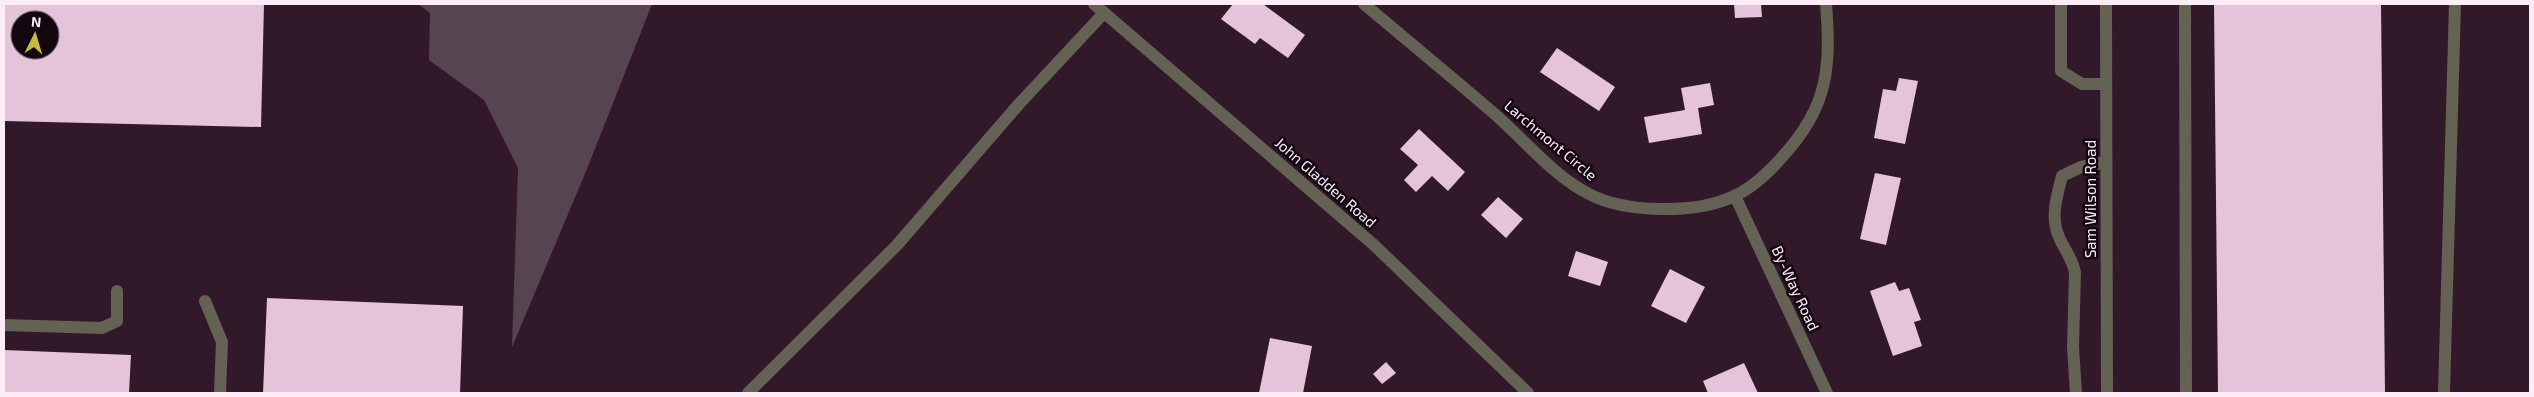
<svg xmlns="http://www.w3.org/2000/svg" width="2534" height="397" font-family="'Exo 2',sans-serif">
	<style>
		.green { fill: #564550 }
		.building { fill: #e5c3d9; fill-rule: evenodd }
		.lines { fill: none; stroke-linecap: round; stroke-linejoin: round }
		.minor { stroke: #636254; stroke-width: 12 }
		.labels { text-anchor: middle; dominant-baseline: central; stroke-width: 5; stroke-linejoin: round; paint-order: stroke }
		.street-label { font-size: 15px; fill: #fdebf6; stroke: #130810 }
	</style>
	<rect width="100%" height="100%" fill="#32192a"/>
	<path class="green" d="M418 4H652L587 169 512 347 518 168 484 100 429 60 430 13Z"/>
	<path class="building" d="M4 4H264L261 127 4 121ZM20 20H50V50H20Z
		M1233 4H1263L1305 35 1288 58 1260 38 1255 44 1221 19Z
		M1734 4H1761L1762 17 1735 18Z
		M2214 4H2381L2385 393H2218Z
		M1557 48 1615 87 1599 111 1540 72Z
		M1899 78 1918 81 1905 144 1874 138 1883 89 1896 91Z
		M1710 83 1714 105 1698 108 1702 134 1649 143 1644 117 1685 110 1681 88Z
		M1419 129 1465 172 1448 191 1432 176 1416 192 1404 180 1418 165 1400 149Z
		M1875 173 1901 178 1886 245 1860 239Z
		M1498 197 1523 219 1506 238 1481 215Z
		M1576 251 1608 262 1600 286 1568 276Z
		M1670 269 1705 287 1686 323 1651 306Z
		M1895 282 1899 291 1909 288 1921 320 1914 322 1922 346 1893 356 1870 291Z
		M267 298 463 306 460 393H263Z
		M1270 338 1312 346 1303 393H1259Z
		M4 350 131 355 129 393H4Z
		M1386 362 1396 373 1382 384 1373 374Z
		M1744 363 1758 393H1708L1703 381Z"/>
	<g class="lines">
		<path class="minor" d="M1094 4 1374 245 1528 393
			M1364 4C1408 41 1453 78 1497 116 1525 141 1555 177 1589 194 1625 213 1695 214 1732 197 1747 191 1761 179 1772 168 1825 113 1832 79 1826 4
			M2061 4V71L2082 84H2106
			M2106 4 2107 393
			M2185 4 2186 393
			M1735 196 1827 393
			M205 301 222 342 220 393
			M4 325 102 328 117 321V291
			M748 393 897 245 1019 104 1104 13
			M2076 393 2073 347 2075 272C2072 258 2064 249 2059 237 2050 217 2057 196 2062 176L2081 167 2106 162
			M2444 393 2455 4"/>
	</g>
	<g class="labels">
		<g class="street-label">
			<text transform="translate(1551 140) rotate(40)">Larchmont Circle</text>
			<text transform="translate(1326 182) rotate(41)">John Gladden Road</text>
			<text transform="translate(2090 199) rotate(-90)">Sam Wilson Road</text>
			<text transform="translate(1796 288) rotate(65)">By-Way Road</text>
		</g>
	</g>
	<rect width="2534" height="397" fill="none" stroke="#fdebf6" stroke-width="10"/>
	<g transform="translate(35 35) rotate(5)"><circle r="24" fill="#130810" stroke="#71636c"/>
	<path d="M0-4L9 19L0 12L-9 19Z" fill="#c7bb3b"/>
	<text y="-8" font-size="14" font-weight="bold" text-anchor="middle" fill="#fdebf6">N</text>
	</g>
</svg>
